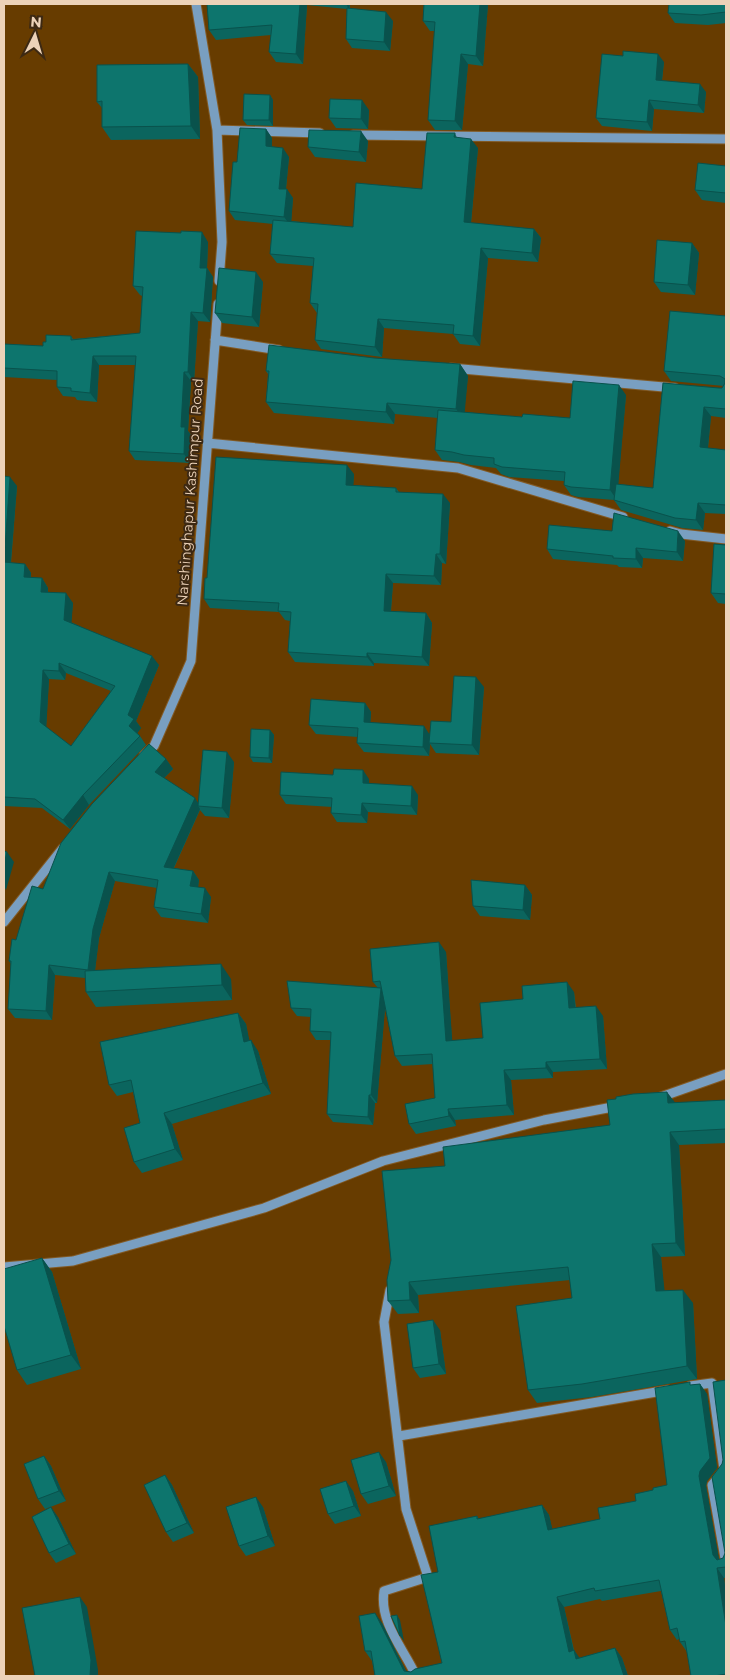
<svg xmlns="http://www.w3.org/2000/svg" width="730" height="1680" font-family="Montserrat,sans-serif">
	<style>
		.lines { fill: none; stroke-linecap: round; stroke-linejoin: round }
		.minor-casing { stroke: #825a25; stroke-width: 11 }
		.minor { stroke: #799fc1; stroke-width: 9 }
		.wall { fill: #0b655e; fill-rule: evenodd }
		.shaded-wall { fill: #09524c }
		.building { fill: #0d756d; stroke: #09524c; fill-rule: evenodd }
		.labels { text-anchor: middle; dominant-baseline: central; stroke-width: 4; stroke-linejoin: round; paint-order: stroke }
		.street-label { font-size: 14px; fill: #ecd2b8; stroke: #3d2913 }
	</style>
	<rect width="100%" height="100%" fill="#673c00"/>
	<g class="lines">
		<g class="minor-casing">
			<path id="minor" d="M196 4 217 130 222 242 219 281
				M217 130 320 133
				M353 135 726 139
				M215 340 279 350
				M451 368 675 388
				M207 443 458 468 623 517
				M670 531 681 534 726 539
				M144 755 154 746 191 661 218 304
				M4 922 63 848
				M658 1098 726 1074
				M4 1267 73 1261 264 1208 383 1161 544 1120 618 1106
				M390 1290 384 1322 406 1509 428 1577 384 1591C379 1623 404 1649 416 1676
				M690 1386 712 1383 724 1470 712 1485 726 1564
				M399 1436 668 1390"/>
		</g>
		<use href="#minor" class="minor"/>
	</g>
	<path class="wall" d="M207 4H350V9L393 21 390 51 352 48 346 39 347 9 307 5 303 64 276 62 269 52 271 35 216 40 209 30Z
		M424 4H488L483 66 468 64 462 130H435L428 120 435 31H430L423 21Z
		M726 4V23L708 25 675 23 668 13Z
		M664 62 662 81 706 92 704 113 654 109 652 131 602 126 596 118Z
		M188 64 198 77 200 139 111 140 102 127V108L97 102Z
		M270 95 273 100V126L247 125 243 120Z
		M369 110 368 129 336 128 329 118Z
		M266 129 272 138V147L289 157 286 189 293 198 291 221 353 227 422 189 455 133 457 138 478 148 471 223 534 229 541 238 538 262 488 258 480 346 460 344 453 334 384 328 382 357 321 349 315 340 317 313 310 303 313 266 277 263 270 254 273 224 235 220 229 211 237 162Z
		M368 141 366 162 315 157 308 147Z
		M726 166V203L702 200 695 190Z
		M208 242 207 268 213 277 210 322 198 321 194 381H191L188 431 192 436 190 463 135 460 129 451 135 365H99L97 402 77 400 75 397 63 396 57 387V380L4 377V344L43 346 71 336 73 339 140 333 142 296 140 295 133 286Z
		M692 243 699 253 695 295 661 292 654 282Z
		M263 282 259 327 222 323 215 313Z
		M726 316V418L711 416 708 448 726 450V514L705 513 703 530 682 528 621 510 614 500 578 497 571 495 564 485V481L509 477 501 474 496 468 471 465 459 462 442 460 435 450 438 418 395 414 394 424 274 413 266 402 268 374 266 371 460 364 468 376 464 412 522 417 570 418 626 395 618 484 653 488 663 383 719 388H722L724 386 671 381 664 371Z
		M354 474 353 485 396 488 399 492 450 503 446 564 442 563 441 585 393 583 391 611 426 613 432 623 429 666 374 663V666L295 662 288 652 290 621 285 620 279 612 210 608 204 599 207 578Z
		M4 476 17 486 11 563 25 564 31 573V578H42L48 588V592L73 603 71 622 159 665 136 721 141 728 137 733 140 736 146 745 89 805 70 829 42 808 4 806ZM66 673 111 691 71 746 46 727 49 679 65 680Z
		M685 541 683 561 643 558 642 568 619 567 617 565 553 559 547 549Z
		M726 545V604L718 603 711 593Z
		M484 687 479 755 436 753 430 744 429 756 364 752 357 743 358 737 316 734 309 725 365 703 371 712 370 723 430 734 451 722Z
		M270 730 274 735 272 763 253 762 250 757Z
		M166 759 173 769 164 778 198 803 234 762 229 818 205 816 200 810 174 868 193 871 199 880 198 887 211 897 208 923 161 917 154 907 157 888 115 881 99 938 95 970 231 979 232 1000 96 1007 86 992 85 978 55 975 52 1020 15 1018 8 1009 11 964 9 961 16 940 43 889Z
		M369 779V783L418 795 417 815 368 812 367 823 337 822 331 813 332 807 286 804 280 795Z
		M525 885 532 895 530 920 480 916 473 906Z
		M446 952 452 1041 483 1038 523 999 574 992 576 1008 603 1016 607 1069 553 1072V1078L511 1080 514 1115 455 1120 456 1126 416 1134 409 1124 435 1098 433 1064 402 1066 395 1056 385 1008 377 1103H375L373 1125 333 1122 327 1114 331 1040H316L310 1031 311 1017 297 1016 291 1008 378 988 373 982Z
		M238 1013 246 1024 249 1041 258 1051 271 1094 172 1124 183 1160 142 1173 134 1162 140 1123 133 1092 117 1096 109 1085Z
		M726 1100V1143L679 1145 685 1256 661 1257 664 1291 693 1303 697 1379 592 1397 537 1403 528 1390 572 1298 570 1280 418 1295 419 1313 398 1314 388 1301 445 1166 610 1125 675 1103Z
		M42 1258 52 1272 81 1369 27 1385 17 1370Z
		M440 1330 446 1374 420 1378 413 1368Z
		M726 1380V1578H724L726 1594V1676H691L687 1652 680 1642 679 1639 677 1640 670 1630 661 1591 602 1601 600 1599 564 1607 574 1650 579 1658 615 1648 622 1658 628 1676H375L372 1661 365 1651 382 1623 406 1671 411 1672 442 1663 438 1572 477 1516 479 1519 542 1505 549 1515 552 1529 600 1519 636 1501 653 1490 667 1485 692 1385 700 1384 707 1394 717 1468 707 1481 706 1486 719 1560 723 1558 725 1553 722 1464 723 1460Z
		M44 1456 51 1466 66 1501 45 1509 38 1499Z
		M386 1462 396 1496 368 1504 361 1494Z
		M165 1475 172 1485 194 1533 173 1542 166 1532Z
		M353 1491 361 1516 335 1524 328 1514Z
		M263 1507 275 1546 246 1556 239 1546Z
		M58 1517 76 1554 56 1563 49 1553Z"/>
	<path class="shaded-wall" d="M300 4H306L307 5 303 64 296 54Z
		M346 4H350L349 9Z
		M480 4H488L483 66 476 56Z
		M386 12 393 21 390 51 384 42Z
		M461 54 468 64 462 130 455 121Z
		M658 54 664 62 661 88 656 80Z
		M188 64 198 77 200 139 191 126Z
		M700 84 706 92 704 113 698 105Z
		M270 95 273 100V126L269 120Z
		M362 100 369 110 368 129 361 119Z
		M649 100 654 109 652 131 647 122Z
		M266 129 272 138V155L266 146Z
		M361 131 368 141 366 162 359 152Z
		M471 139 478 148 470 232 464 222Z
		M283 148 289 157 285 198 279 189Z
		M287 189 293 198 291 226 284 217Z
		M534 229 541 238 538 262 532 253Z
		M202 232 208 242 207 268 213 277 210 322 203 313 200 268Z
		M692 243 699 253 695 295 688 285Z
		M481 248 488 258 480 346 473 336Z
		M256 272 263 282 259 327 252 317Z
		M191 312 198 321 194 381 188 372Z
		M378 319 384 328 382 357 375 347Z
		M93 356 99 365 97 402 90 393Z
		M460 364 468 376 464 420 456 409Z
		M184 372 191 381 188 431 192 436 190 463 184 454 181 427Z
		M619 385 626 395 617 500 610 490Z
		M387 403 395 414 394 424 386 412Z
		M704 407 711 416 707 457 700 447Z
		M347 465 354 474 353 494 346 485Z
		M10 477 17 486 10 571 4 562Z
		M443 494 450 503 446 564 440 554Z
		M698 503 705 513 703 530 696 520Z
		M678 531 685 541 683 561 677 552Z
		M636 548 643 558 642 568 636 559Z
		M436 554 442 563 441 585 434 576Z
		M25 564 31 573 30 587 24 577Z
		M386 574 393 583 390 620 384 611Z
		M42 578 48 588 47 601 41 592Z
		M66 593 73 603 71 629 64 620Z
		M426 613 432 623 429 666 422 657Z
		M367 653 374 663V666L367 657Z
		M152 656 159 665 136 721 141 728 136 735 129 726 128 715Z
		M59 663 66 673 65 680 59 671Z
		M43 670 49 679 46 732 40 722Z
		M476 677 484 687 479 755 472 745Z
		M365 703 371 712 370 731 364 722Z
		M424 726 430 735 429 743 430 744 429 756 423 747Z
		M270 730 274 735 272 763 269 758Z
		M227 752 234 762 229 818 222 808Z
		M166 759 173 769 161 781 155 772Z
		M363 770 369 779V792L363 783Z
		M412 786 418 795 417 815 411 806Z
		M83 795 89 805 70 829 63 820Z
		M195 798 200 806H198L200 809 170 876 164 867Z
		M362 803 368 812 367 823 361 815Z
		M7 852 14 862 6 890 4 886V864Z
		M193 871 199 880 197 896 190 886Z
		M109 872 115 881 99 938 94 979 88 970 93 929Z
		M525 885 532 895 530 920 523 910Z
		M205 888 211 897 208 923 201 914Z
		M439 942 446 952 453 1051 446 1041Z
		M221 964 231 979 232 1000 222 985Z
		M49 965 55 975 52 1020 46 1011Z
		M567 982 574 992 576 1018 569 1008Z
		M381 988 386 997 377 1103 371 1095Z
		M596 1006 603 1016 607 1069 600 1059Z
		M238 1013 246 1024 252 1053 244 1042Z
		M251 1040 258 1051 271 1094 263 1083Z
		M546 1062 553 1072V1078L546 1068Z
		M504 1070 511 1080 514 1115 507 1105Z
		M667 1092 677 1105 668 1103Z
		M369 1095 375 1103 373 1125 368 1117Z
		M448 1109 455 1120 456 1126 449 1116Z
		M164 1113 172 1124 183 1160 175 1149Z
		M670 1132 679 1145 685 1256 676 1243Z
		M652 1244 661 1257 666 1304 656 1291Z
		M42 1258 52 1272 81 1369 71 1355Z
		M409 1282 418 1295 419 1313 410 1300Z
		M683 1290 693 1303 697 1379 687 1366Z
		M433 1320 440 1330 446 1374 439 1364Z
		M700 1384 707 1394 717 1468 707 1481 706 1486 720 1565 713 1555 699 1476Z
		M379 1452 386 1462 396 1496 389 1486Z
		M44 1456 51 1466 66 1501 59 1491Z
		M165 1475 172 1485 194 1533 187 1523Z
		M346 1481 353 1491 361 1516 354 1506Z
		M256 1497 263 1507 275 1546 268 1536Z
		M542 1505 549 1515 555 1540 548 1530Z
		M51 1507 58 1517 76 1554 69 1544Z
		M717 1568 724 1578 726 1594V1626Z
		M80 1597 87 1607 98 1670V1676H90Z
		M557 1597 564 1607 576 1662 569 1652Z
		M375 1613 382 1623 408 1676 404 1671Z
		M397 1615 400 1620 404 1641 400 1636Z
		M615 1648 622 1658 628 1676H624Z
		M574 1650 581 1660 576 1659Z"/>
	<path class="building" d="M207 4H300L296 54 269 52 272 25 209 30Z
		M424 4H480L476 56 461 54 455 121 428 120 435 22 423 21Z
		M669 4H726V12L701 15 668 13Z
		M347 8 386 12 384 42 346 39Z
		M623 51 658 54 656 80 700 84 698 105 649 100 647 122 596 118 602 54 623 56Z
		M188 64 191 126 102 127V101L97 102V65Z
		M244 94 270 95 269 120H243Z
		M330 99 362 100 361 119 329 118Z
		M240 128 266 129V146L283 148 279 189H287L284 217 229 211 233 162H237Z
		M309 130 361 131 359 152 308 147Z
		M427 133H455L454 137 471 139 464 222 534 229 532 253 481 248 473 336 453 334 454 325 378 319 375 347 315 340 318 304 310 303 314 258 270 254 273 220 353 227 356 183 422 189Z
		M698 163 726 166V193L695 190Z
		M136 231 181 233V231L202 232 200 268H207L203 313 191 312 188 372H184L181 427H185L184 454 129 451 136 356H93L90 393 71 391V388L57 387V371L4 368V344L43 346V342H46V335L71 336V340L140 333 143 287 133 286Z
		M657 240 692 243 688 285 654 282Z
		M219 268 256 272 252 317 215 313Z
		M670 311 726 316V409L704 407 700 447 726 450V505L698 503 696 520 675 518 614 500 616 484 653 488 663 383 719 388H722L725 383V379L720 376 664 371Z
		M269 345 374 358 460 364 456 409 387 403 386 412 266 402 269 371H266Z
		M573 381 619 385 610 490 571 487 564 485 565 472 502 467 494 464V458L464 455 452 452 435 450 438 410 522 417 523 414 570 418Z
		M216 457 347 465 346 485 396 488V492L443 494 440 554H436L434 576 386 574 384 611 426 613 422 657 367 653V657L288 652 291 612 278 611 279 603 204 599 205 578H207Z
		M4 476 10 477 4 562 25 564 24 577 42 578 41 592 66 593 64 620 152 656 128 715 134 719 129 726 140 736 83 795 63 820 35 799 4 797ZM59 663 115 686 71 746 40 722 43 670 59 671Z
		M614 513 678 531 677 552 636 548V559L613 558V556L547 549 549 525 612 531Z
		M714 544 726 545V594L711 593Z
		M454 676 476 677 472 745 429 743 431 721 451 722Z
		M311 699 365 703 364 722 424 726 423 747 357 743 358 728 309 725Z
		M251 729 270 730 269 758 250 757Z
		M149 744 166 759 155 772 195 798 164 867 193 871 190 886 205 888 201 914 154 907 158 880 109 872 93 929 88 970 49 965 46 1011 8 1009 11 961H9L12 939 16 940 32 886 43 889 61 843 92 804Z
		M203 750 227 752 222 808 198 806Z
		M334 769 363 770V783L412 786 411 806 362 803 361 815 331 813 332 798 280 795 281 772 333 775Z
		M4 851 7 852 4 864Z
		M471 880 525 885 523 910 473 906Z
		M439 942 446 1041 483 1038 480 1003 523 999 522 986 567 982 569 1008 596 1006 600 1059 546 1062V1068L504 1070 507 1105 448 1109 449 1116 409 1124 405 1104 435 1098 432 1054 395 1056 380 981 373 982 370 949Z
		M221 964 222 985 86 992 85 971Z
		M287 981 381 988 371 1095H369L368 1117 327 1114 331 1032 310 1031 311 1009 291 1008Z
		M238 1013 244 1042 251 1040 263 1083 164 1113 175 1149 134 1162 124 1128 140 1123 131 1080 109 1085 100 1042Z
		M667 1092 668 1103 726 1100V1129L670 1132 676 1243 652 1244 656 1291 683 1290 687 1366 582 1384 528 1390 516 1306 572 1298 568 1267 409 1282 410 1300 388 1301 387 1280 391 1260 382 1171 445 1166 443 1147 610 1125 607 1100 616 1099V1097L633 1094Z
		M42 1258 71 1355 17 1370 4 1326V1269Z
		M433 1320 439 1364 413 1368 407 1324Z
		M726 1380V1567L717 1568 726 1626V1674L714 1676H691L685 1641 680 1642 677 1628 670 1630 659 1580 595 1591 594 1588 557 1597 569 1652 574 1650 576 1659 615 1648 624 1676H375L371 1651H365L359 1616 375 1613 404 1671 411 1672 415 1669 442 1663 421 1575 438 1572 429 1526 477 1516V1519L542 1505 548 1530 600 1519 598 1508 636 1501 635 1494 653 1490V1488L667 1485 655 1388 690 1382V1385L700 1384 710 1458 700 1471 699 1476 713 1555 717 1560 723 1558 725 1553 712 1477 722 1464 723 1460 713 1382Z
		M379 1452 389 1486 361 1494 351 1460Z
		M44 1456 59 1491 38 1499 24 1464Z
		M165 1475 187 1523 166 1532 144 1485Z
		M346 1481 354 1506 328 1514 320 1489Z
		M256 1497 268 1536 239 1546 226 1507Z
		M51 1507 69 1544 49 1553 32 1517Z
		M80 1597 91 1660 90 1676H35L22 1608Z
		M397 1615 400 1636 391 1616Z"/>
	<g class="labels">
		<g class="street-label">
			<text transform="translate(190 492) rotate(-86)">Narshinghapur Kashimpur Road</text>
		</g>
	</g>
	<rect width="730" height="1680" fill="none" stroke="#ecd2b8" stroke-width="10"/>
	<g transform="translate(35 35) rotate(5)" stroke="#3d2913" stroke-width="4" paint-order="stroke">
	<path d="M0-4L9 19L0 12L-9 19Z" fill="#ecd2b8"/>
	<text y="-8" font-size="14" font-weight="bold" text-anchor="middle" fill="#ecd2b8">N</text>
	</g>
</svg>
